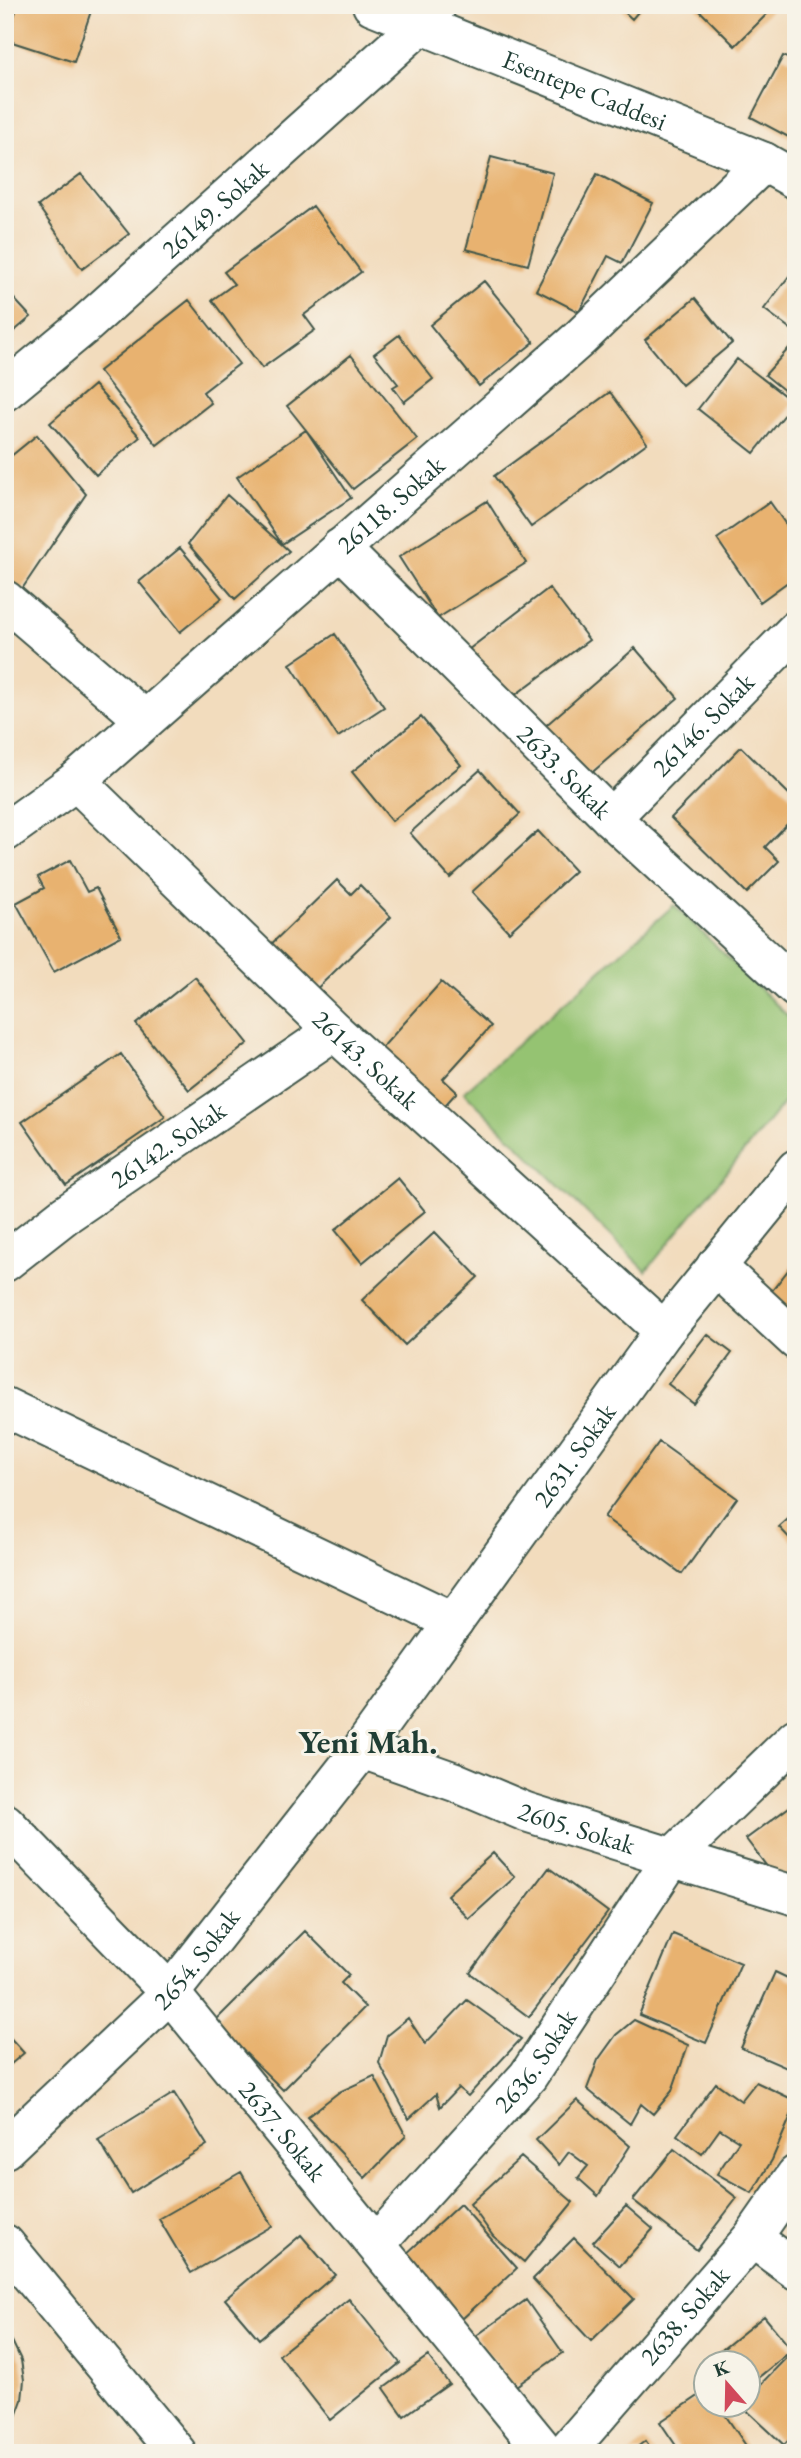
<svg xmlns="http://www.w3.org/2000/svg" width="801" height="2458" font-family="'EB Garamond',serif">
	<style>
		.green { fill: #95c372; stroke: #5a8053; stroke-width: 2 }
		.building { fill: #e8b270 }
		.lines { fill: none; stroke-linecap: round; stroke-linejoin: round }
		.minor-casing { stroke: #3f5549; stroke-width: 42 }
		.minor { stroke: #fff; stroke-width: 38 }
		.labels { text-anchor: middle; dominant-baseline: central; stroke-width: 6; stroke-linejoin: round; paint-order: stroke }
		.street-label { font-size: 26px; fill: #1f3d34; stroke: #f7f3e8 }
		.district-label { font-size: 33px; font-weight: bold; fill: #1f3d34; stroke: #f7f3e8 }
	</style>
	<rect width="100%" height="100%" fill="#f7f3e8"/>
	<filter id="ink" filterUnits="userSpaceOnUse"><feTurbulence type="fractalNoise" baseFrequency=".0143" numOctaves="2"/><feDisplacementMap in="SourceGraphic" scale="14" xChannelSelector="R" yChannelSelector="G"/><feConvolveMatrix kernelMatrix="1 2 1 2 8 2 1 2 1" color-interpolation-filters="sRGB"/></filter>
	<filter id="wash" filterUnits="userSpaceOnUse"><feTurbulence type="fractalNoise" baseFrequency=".00686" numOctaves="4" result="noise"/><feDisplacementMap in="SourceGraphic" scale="28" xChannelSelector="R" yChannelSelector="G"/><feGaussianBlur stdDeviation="1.57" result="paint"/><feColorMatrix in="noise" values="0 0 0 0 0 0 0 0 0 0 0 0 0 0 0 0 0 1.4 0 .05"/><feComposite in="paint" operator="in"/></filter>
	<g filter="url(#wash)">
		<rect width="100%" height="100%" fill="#f2dcbd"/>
		<path class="green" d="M674 905 796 1024V1088L646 1271 464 1092Z"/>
		<g id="blocks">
			<path class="building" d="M18 5H93L74 62 6 40Z
				M617 5H644L632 19Z
				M694 5H776L735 46Z
				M783 56 796 62V141L751 117Z
				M491 157 553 173 528 265 466 249Z
				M81 174 129 234 82 269 38 206Z
				M597 174 653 203 622 263 608 256 579 312 536 290Z
				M313 206 361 272 304 315 315 330 262 368 212 300 234 284 224 272Z
				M796 267V333L764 309Z
				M484 281 534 342 479 386 430 325Z
				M5 289 31 317 5 339Z
				M695 298 732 343 682 385 645 340Z
				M189 300 239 364 203 392 211 403 157 445 99 371Z
				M399 335 433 379 404 402 393 387 398 384 374 354Z
				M789 348 796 357V400L765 375Z
				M351 355 417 439 353 489 287 406Z
				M737 359 794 403 754 453 698 409Z
				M94 385 140 437 96 475 50 423Z
				M610 392 647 443 531 527 494 476Z
				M306 430 351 498 282 544 237 477Z
				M37 435 86 494 20 592 5 576V461Z
				M227 495 289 551 235 599 188 544Z
				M487 501 526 563 438 618 399 557Z
				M770 502 796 539V576L760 602 717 539Z
				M180 548 222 598 180 632 139 582Z
				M549 588 589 640 507 701 468 650Z
				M335 634 384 707 338 737 290 664Z
				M635 648 678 698 588 776 544 727Z
				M421 717 461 765 392 821 352 772Z
				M741 747 796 801V815L765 847 779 861 747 893 671 818Z
				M480 770 520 814 450 878 410 833Z
				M538 831 575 871 509 932 472 892Z
				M70 860 87 892 96 888 121 936 54 972 16 903 44 888 38 877Z
				M337 880 351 894 360 885 391 917 305 1000 261 954Z
				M195 977 248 1043 189 1090 136 1024Z
				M441 982 491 1026 443 1079 457 1092 436 1115 372 1059Z
				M121 1054 165 1117 66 1185 22 1122Z
				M398 1178 425 1211 362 1263 335 1230Z
				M435 1232 478 1277 405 1345 362 1300Z
				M796 1260V1325L764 1301Z
				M707 1334 732 1353 694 1404 668 1384Z
				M659 1442 737 1498 682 1574 604 1517Z
				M796 1512V1545L779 1527Z
				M796 1802V1868L778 1881 746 1839Z
				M493 1853 515 1877 469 1919 447 1895Z
				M549 1868 608 1912 529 2017 470 1973Z
				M305 1931 349 1975 341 1983 365 2007 283 2090 214 2022Z
				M673 1934 741 1963 706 2043 639 2015Z
				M775 1972 796 1982V2072L741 2048Z
				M467 2000 521 2039 468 2096 458 2088 440 2107 436 2094 409 2119 379 2063 387 2035 408 2018 425 2044Z
				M634 2020 688 2045 672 2091 653 2114 641 2104 630 2124 587 2089 598 2060 616 2035Z
				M5 2032 24 2053 5 2069Z
				M374 2076 406 2136 365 2178 307 2117 339 2092Z
				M756 2082 796 2101V2104L772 2160 752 2193 717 2174 739 2141 720 2129 702 2154 677 2135 716 2083 741 2101Z
				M174 2093 207 2145 131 2193 98 2140Z
				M577 2100 630 2146 598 2196 578 2178 588 2166 569 2152 559 2165 536 2140Z
				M674 2149 737 2198 697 2250 633 2200Z
				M521 2157 573 2202 524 2262 493 2236 470 2204Z
				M241 2172 272 2226 191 2273 159 2219Z
				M460 2204 517 2268 462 2319 404 2256Z
				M626 2206 653 2229 620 2266 593 2242Z
				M301 2235 335 2275 259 2339 225 2299Z
				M574 2238 634 2299 591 2341 533 2279Z
				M349 2299 400 2363 330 2420 279 2355Z
				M526 2300 563 2353 513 2388 476 2336Z
				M764 2316 792 2350 748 2386V2364H718L713 2357Z
				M5 2332 12 2341 21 2360 24 2380 22 2400 15 2419 5 2432Z
				M796 2348V2433L784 2445 742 2406H748V2397Z
				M428 2356 449 2384 404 2416 384 2388Z
				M706 2391V2406H719L751 2453H681L660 2422Z
				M645 2441 654 2453H630Z"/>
		</g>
	</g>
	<g filter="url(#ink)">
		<use href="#blocks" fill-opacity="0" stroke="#3f5549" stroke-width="2"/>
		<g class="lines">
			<g class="minor-casing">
				<g id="minor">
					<path id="s1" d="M372 5 764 162 796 180"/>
					<path id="s2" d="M5 391 86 324 421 24 437 5"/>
					<path id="s3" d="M340 548 611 818 796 988"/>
					<path d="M5 600 144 719"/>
					<path id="s4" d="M76 781 334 1031 664 1331"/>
					<path id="s5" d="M611 818 796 630"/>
					<path id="s6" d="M5 832 76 781 579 339 764 162"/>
					<path id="s7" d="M5 1262 65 1215 334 1031"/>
					<path d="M716 1266 796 1340"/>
					<path d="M5 1407 454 1622"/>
					<path id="s8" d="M362 1749 455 1782 526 1812 796 1896"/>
					<path id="s9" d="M5 1823 170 1993 546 2453"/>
					<path id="s10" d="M5 2149 170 1993 362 1749 664 1331 796 1169"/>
					<path d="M752 2238 796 2270"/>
					<path d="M5 2244 177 2453"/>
					<path id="s11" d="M376 2244 528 2076 671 1859 796 1738"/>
					<path id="s12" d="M565 2453 752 2238 796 2175"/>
				</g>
			</g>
			<use href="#minor" class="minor"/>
		</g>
	</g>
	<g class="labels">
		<g class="street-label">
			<text stroke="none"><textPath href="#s1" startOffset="229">Esentepe Caddesi</textPath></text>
			<text stroke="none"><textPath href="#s2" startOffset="278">26149. Sokak</textPath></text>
			<text stroke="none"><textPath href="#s6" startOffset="506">26118. Sokak</textPath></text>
			<text stroke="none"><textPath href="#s5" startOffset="131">26146. Sokak</textPath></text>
			<text stroke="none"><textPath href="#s3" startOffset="317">2633. Sokak</textPath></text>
			<text stroke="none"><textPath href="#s4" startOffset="402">26143. Sokak</textPath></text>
			<text stroke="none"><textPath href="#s7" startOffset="201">26142. Sokak</textPath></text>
			<text stroke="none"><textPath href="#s10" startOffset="900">2631. Sokak</textPath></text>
			<text stroke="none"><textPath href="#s8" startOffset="229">2605. Sokak</textPath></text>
			<text stroke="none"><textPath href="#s10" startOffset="270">2654. Sokak</textPath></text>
			<text stroke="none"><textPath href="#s11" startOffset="243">2636. Sokak</textPath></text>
			<text stroke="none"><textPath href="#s9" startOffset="415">2637. Sokak</textPath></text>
			<text stroke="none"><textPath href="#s12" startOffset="182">2638. Sokak</textPath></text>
		</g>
		<g class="district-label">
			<text x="368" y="1741">Yeni Mah.</text>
		</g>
	</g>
	<rect width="801" height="2458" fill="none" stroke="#f7f3e8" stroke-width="28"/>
	<g transform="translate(727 2384) rotate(340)"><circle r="33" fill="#f7f3e8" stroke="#a1aaa0" stroke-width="2"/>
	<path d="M0-5L12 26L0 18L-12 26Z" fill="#d1495b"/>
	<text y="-10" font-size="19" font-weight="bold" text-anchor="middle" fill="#1f3d34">K</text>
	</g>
</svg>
